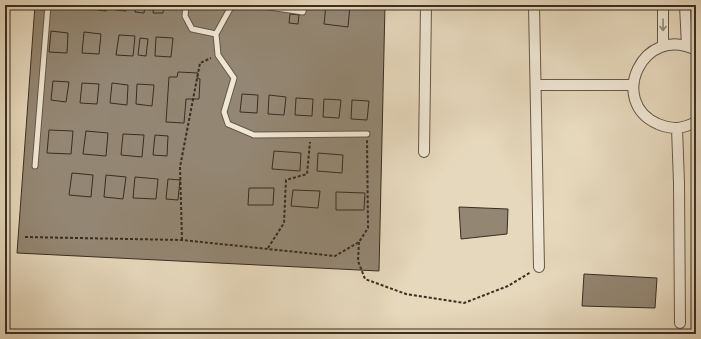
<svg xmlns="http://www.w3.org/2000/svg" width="701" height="339" font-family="'EB Garamond',serif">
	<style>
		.building { fill: #938672; stroke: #3a2e22 }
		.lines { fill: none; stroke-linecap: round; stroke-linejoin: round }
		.lane-casing { stroke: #655848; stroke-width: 7 }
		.street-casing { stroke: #655848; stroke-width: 12 }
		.path { stroke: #3a2e22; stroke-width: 2; stroke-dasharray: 3 2; stroke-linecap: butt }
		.lane { stroke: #efe6d3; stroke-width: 5 }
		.street { stroke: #efe6d3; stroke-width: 10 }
		.oneway { stroke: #948a7a }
	</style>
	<rect width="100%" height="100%" fill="#e6d8bc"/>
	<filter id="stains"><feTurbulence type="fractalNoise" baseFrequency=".005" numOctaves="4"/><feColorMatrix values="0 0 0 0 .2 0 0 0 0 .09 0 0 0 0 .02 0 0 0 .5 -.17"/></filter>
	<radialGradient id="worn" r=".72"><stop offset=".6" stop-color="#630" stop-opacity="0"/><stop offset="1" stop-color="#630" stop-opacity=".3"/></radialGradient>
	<path class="building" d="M35 5H385L379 271 17 253Z
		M59 5H69L68 8H59Z
		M78 5H87V9H78Z
		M97 5H107L106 11 97 10Z
		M117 5H126V11L116 10Z
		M136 5H145L144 13 135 12Z
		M154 5H164L163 13H153Z
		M326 5H350L348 27 324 24Z
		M290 14 299 15 298 24 289 23Z
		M51 31 68 33 67 53 49 52Z
		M84 32 101 34 99 54 82 53Z
		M119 35 135 36 133 56 116 55Z
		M156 37 173 38 171 57 155 56Z
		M140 38 148 39 146 56 138 55Z
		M178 72 198 73 197 78 200 79 199 99H186L184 123 166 122 169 77H177Z
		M53 81 69 82 66 102 51 100Z
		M82 83 99 84 97 104 80 103Z
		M112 83 128 85 127 105 110 103Z
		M137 84 154 85 152 106 136 104Z
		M242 94 258 95 257 113 240 112Z
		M269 95 286 97 284 115 268 114Z
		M296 98 313 99 312 116 295 115Z
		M324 99 341 100 339 118 323 117Z
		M352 100 369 101 367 120 351 119Z
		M49 130 73 131 71 154 47 153Z
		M86 131 108 133 106 156 83 154Z
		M123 134 144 135 142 157 121 155Z
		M155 135 168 136 167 156 153 155Z
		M274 151 301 153 300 171 272 169Z
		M318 153 343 155 342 173 317 171Z
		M72 173 93 175 91 197 69 195Z
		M106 175 126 177 123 199 104 197Z
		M135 177 158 179 156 199 133 198Z
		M168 179 180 180 178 200 166 199Z
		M249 188H274L273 205H248Z
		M293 190 320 191 318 208 291 206Z
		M336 192 365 193 364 210H336Z
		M459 207 508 209 507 234 461 239Z
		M584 274 657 278 655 308 582 306Z"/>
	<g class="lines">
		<g class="lane-casing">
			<path id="lane" d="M186 5 185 16 192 29 216 34
				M232 5 216 34 218 55 234 78 224 112 228 124 254 135 367 134
				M256 5 303 12 304 5
				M35 166 48 5"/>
		</g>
		<g class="street-casing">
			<path id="street" d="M534 5 539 267
				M663 5V46
				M685 5 687 46
				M696 50C643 23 607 102 658 124 673 130 682 129 696 122
				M536 85H632
				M677 128 679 183 680 323
				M424 152 426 5"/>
		</g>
		<path class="path" d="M25 237 182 240 335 256 359 242 368 228 367 140
			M182 240 180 167 200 63 211 58
			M359 242 358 261 365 279 406 294 464 303 508 286 531 272
			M268 248 284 223 286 180 307 174 310 142"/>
		<use href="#lane" class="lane"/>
		<use href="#street" class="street"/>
	</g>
	<defs><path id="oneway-shaft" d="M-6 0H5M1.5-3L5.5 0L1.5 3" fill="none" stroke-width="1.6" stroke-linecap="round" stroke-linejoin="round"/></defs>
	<use class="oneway" href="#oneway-shaft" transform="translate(663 25) rotate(90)"/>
	<rect width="701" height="339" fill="none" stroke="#e6d8bc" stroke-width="20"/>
	<rect x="6" y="6" width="689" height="327" fill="none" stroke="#3a2e22" stroke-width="2"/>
	<rect x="10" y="10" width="681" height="319" fill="none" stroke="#3a2e22"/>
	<rect width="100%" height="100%" filter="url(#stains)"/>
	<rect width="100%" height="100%" fill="url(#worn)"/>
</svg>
